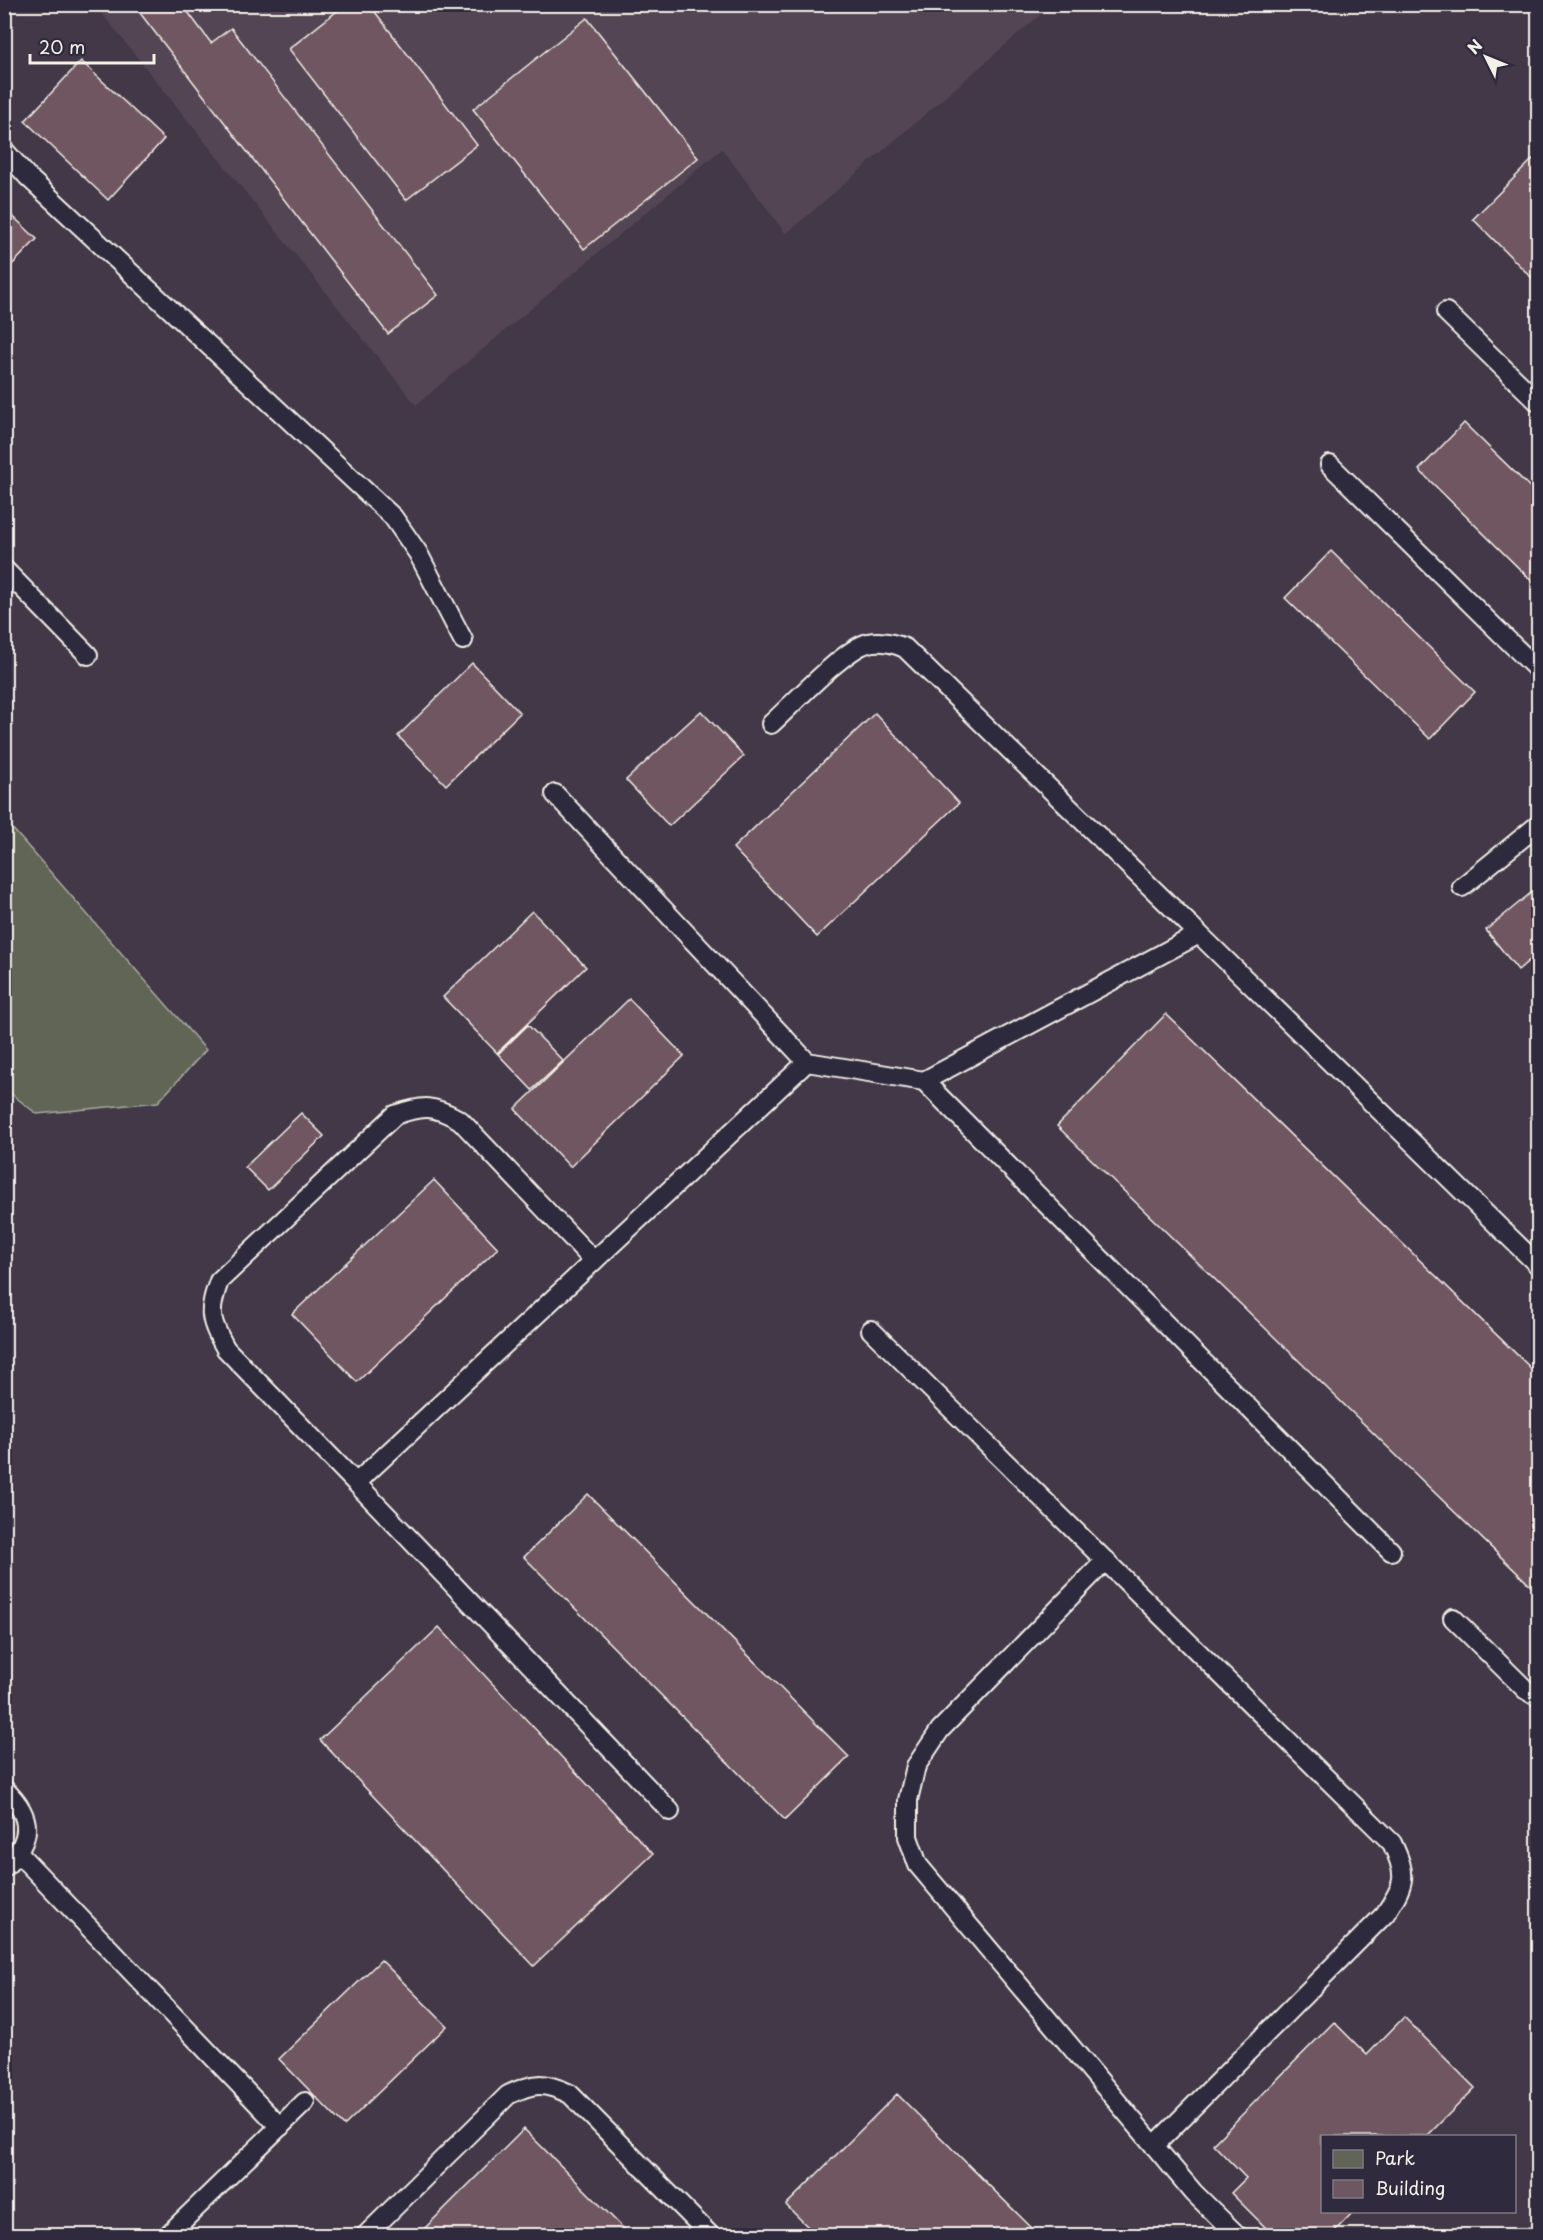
<svg xmlns="http://www.w3.org/2000/svg" width="1543" height="2240" font-family="'Playpen Sans',sans-serif">
	<style>
		.built { fill: #534553 }
		.green { fill: #616557; stroke: #aaaba0; stroke-width: 1.5 }
		.building { fill: #6f5761; stroke: #f4f1e8; stroke-width: 1.5 }
		.lines { fill: none; stroke-linecap: round; stroke-linejoin: round }
		.lane-casing { stroke: #f4f1e8; stroke-width: 22 }
		.lane { stroke: #2f2a3d; stroke-width: 18 }
	</style>
	<rect width="100%" height="100%" fill="#423848"/>
	<filter id="ink" filterUnits="userSpaceOnUse"><feTurbulence type="fractalNoise" baseFrequency=".0167" numOctaves="2"/><feDisplacementMap in="SourceGraphic" scale="12" xChannelSelector="R" yChannelSelector="G"/><feConvolveMatrix kernelMatrix="1 2 1 2 8 2 1 2 1" color-interpolation-filters="sRGB"/></filter>
	<g filter="url(#ink)">
		<path class="built" d="M95 5H1052L786 234 722 149 416 405Z"/>
		<path class="green" d="M4 819 206 1050 158 1102 37 1114 5 1089Z"/>
		<path class="building" d="M133 4H182L211 43 231 28 438 295 388 334Z
			M346 4H369L477 145 406 200 289 49Z
			M587 18 698 158 584 249 473 109Z
			M81 61 164 139 108 200 25 121Z
			M1538 154V284L1473 219Z
			M4 208 37 239 4 273Z
			M1464 423 1538 495V587L1419 470Z
			M1331 551 1475 692 1430 739 1285 598Z
			M472 663 520 713 446 785 398 736Z
			M701 711 744 756 669 826 626 780Z
			M875 713 959 803 817 937 733 848Z
			M1538 887V953L1518 970 1486 930Z
			M532 911 586 967 497 1053 443 997Z
			M629 999 684 1056 570 1167 515 1109Z
			M1166 1014 1538 1375V1593L1057 1126Z
			M528 1025 563 1061 532 1090 498 1054Z
			M1538 1108V1125L1530 1117Z
			M301 1113 324 1136 268 1190 245 1167Z
			M434 1180 498 1248 357 1382 292 1314Z
			M588 1494 849 1757 785 1820 524 1557Z
			M439 1627 653 1854 534 1966 320 1740Z
			M381 1960 447 2026 344 2126 279 2059Z
			M1404 2017 1475 2088 1427 2136H1322V2212H1353L1330 2236H1274L1231 2193 1246 2178 1213 2144 1334 2022 1367 2055Z
			M897 2094 1040 2236H817L786 2205Z
			M524 2129 631 2236H417Z"/>
		<g class="lines">
			<g class="lane-casing">
				<path id="lane" d="M4 150 28 177 393 517 418 553 463 640
					M1446 312 1538 402
					M1330 465 1538 670
					M4 569 88 655
					M771 724C791 706 844 649 868 643 881 640 893 643 905 648L1199 934
					M555 794 807 1062
					M1462 887 1538 825
					M924 1081 1391 1551
					M871 1330 1392 1843C1408 1877 1405 1883 1385 1914L1154 2146
					M356 1483 226 1349C209 1319 208 1312 219 1281L395 1115C424 1105 433 1105 460 1120L594 1261
					M1106 1560 940 1730 916 1766 908 1800V1837L918 1865 1194 2193 1238 2236
					M1453 1618 1526 1690 1538 1697
					M4 1789C34 1817 33 1840 4 1868
					M670 1811 356 1483 807 1062 924 1081 1199 934 1538 1265
					M19 1854 280 2127
					M167 2236 305 2102
					M365 2236 508 2095C534 2082 544 2082 570 2094L711 2236"/>
			</g>
			<use href="#lane" class="lane"/>
		</g>
	</g>
	<rect width="1543" height="2240" fill="none" stroke="#2f2a3d" stroke-width="24"/>
	<rect x="12" y="12" width="1519" height="2216" fill="none" stroke="#f4f1e8" stroke-width="2" filter="url(#ink)"/>
	<rect x="1321" y="2135" width="195" height="78" fill="#2f2a3d" stroke="#7e7a81" stroke-width="1.5"/>
	<rect x="1333" y="2150" width="30" height="18" fill="#616557" stroke="#7e7a81" stroke-width="1.5"/>
	<text x="1375" y="2165" font-size="18" fill="#f4f1e8">Park</text>
	<rect x="1333" y="2180" width="30" height="18" fill="#6f5761" stroke="#7e7a81" stroke-width="1.5"/>
	<text x="1375" y="2195" font-size="18" fill="#f4f1e8">Building</text>
	<g transform="translate(1486 57) rotate(313)" stroke="#2f2a3d" stroke-width="4.5" paint-order="stroke">
	<path d="M0-4.5L10 22L0 15L-10 22Z" fill="#f4f1e8"/>
	<text y="-9" font-size="16" font-weight="bold" text-anchor="middle" fill="#f4f1e8">N</text>
	</g>
	<path d="M30 54v9h124v-9" fill="none" stroke="#f4f1e8" stroke-width="3"/>
	<text x="39" y="54" font-size="18" fill="#f4f1e8" stroke="#2f2a3d" stroke-width="4.5" paint-order="stroke">20 m</text>
</svg>
